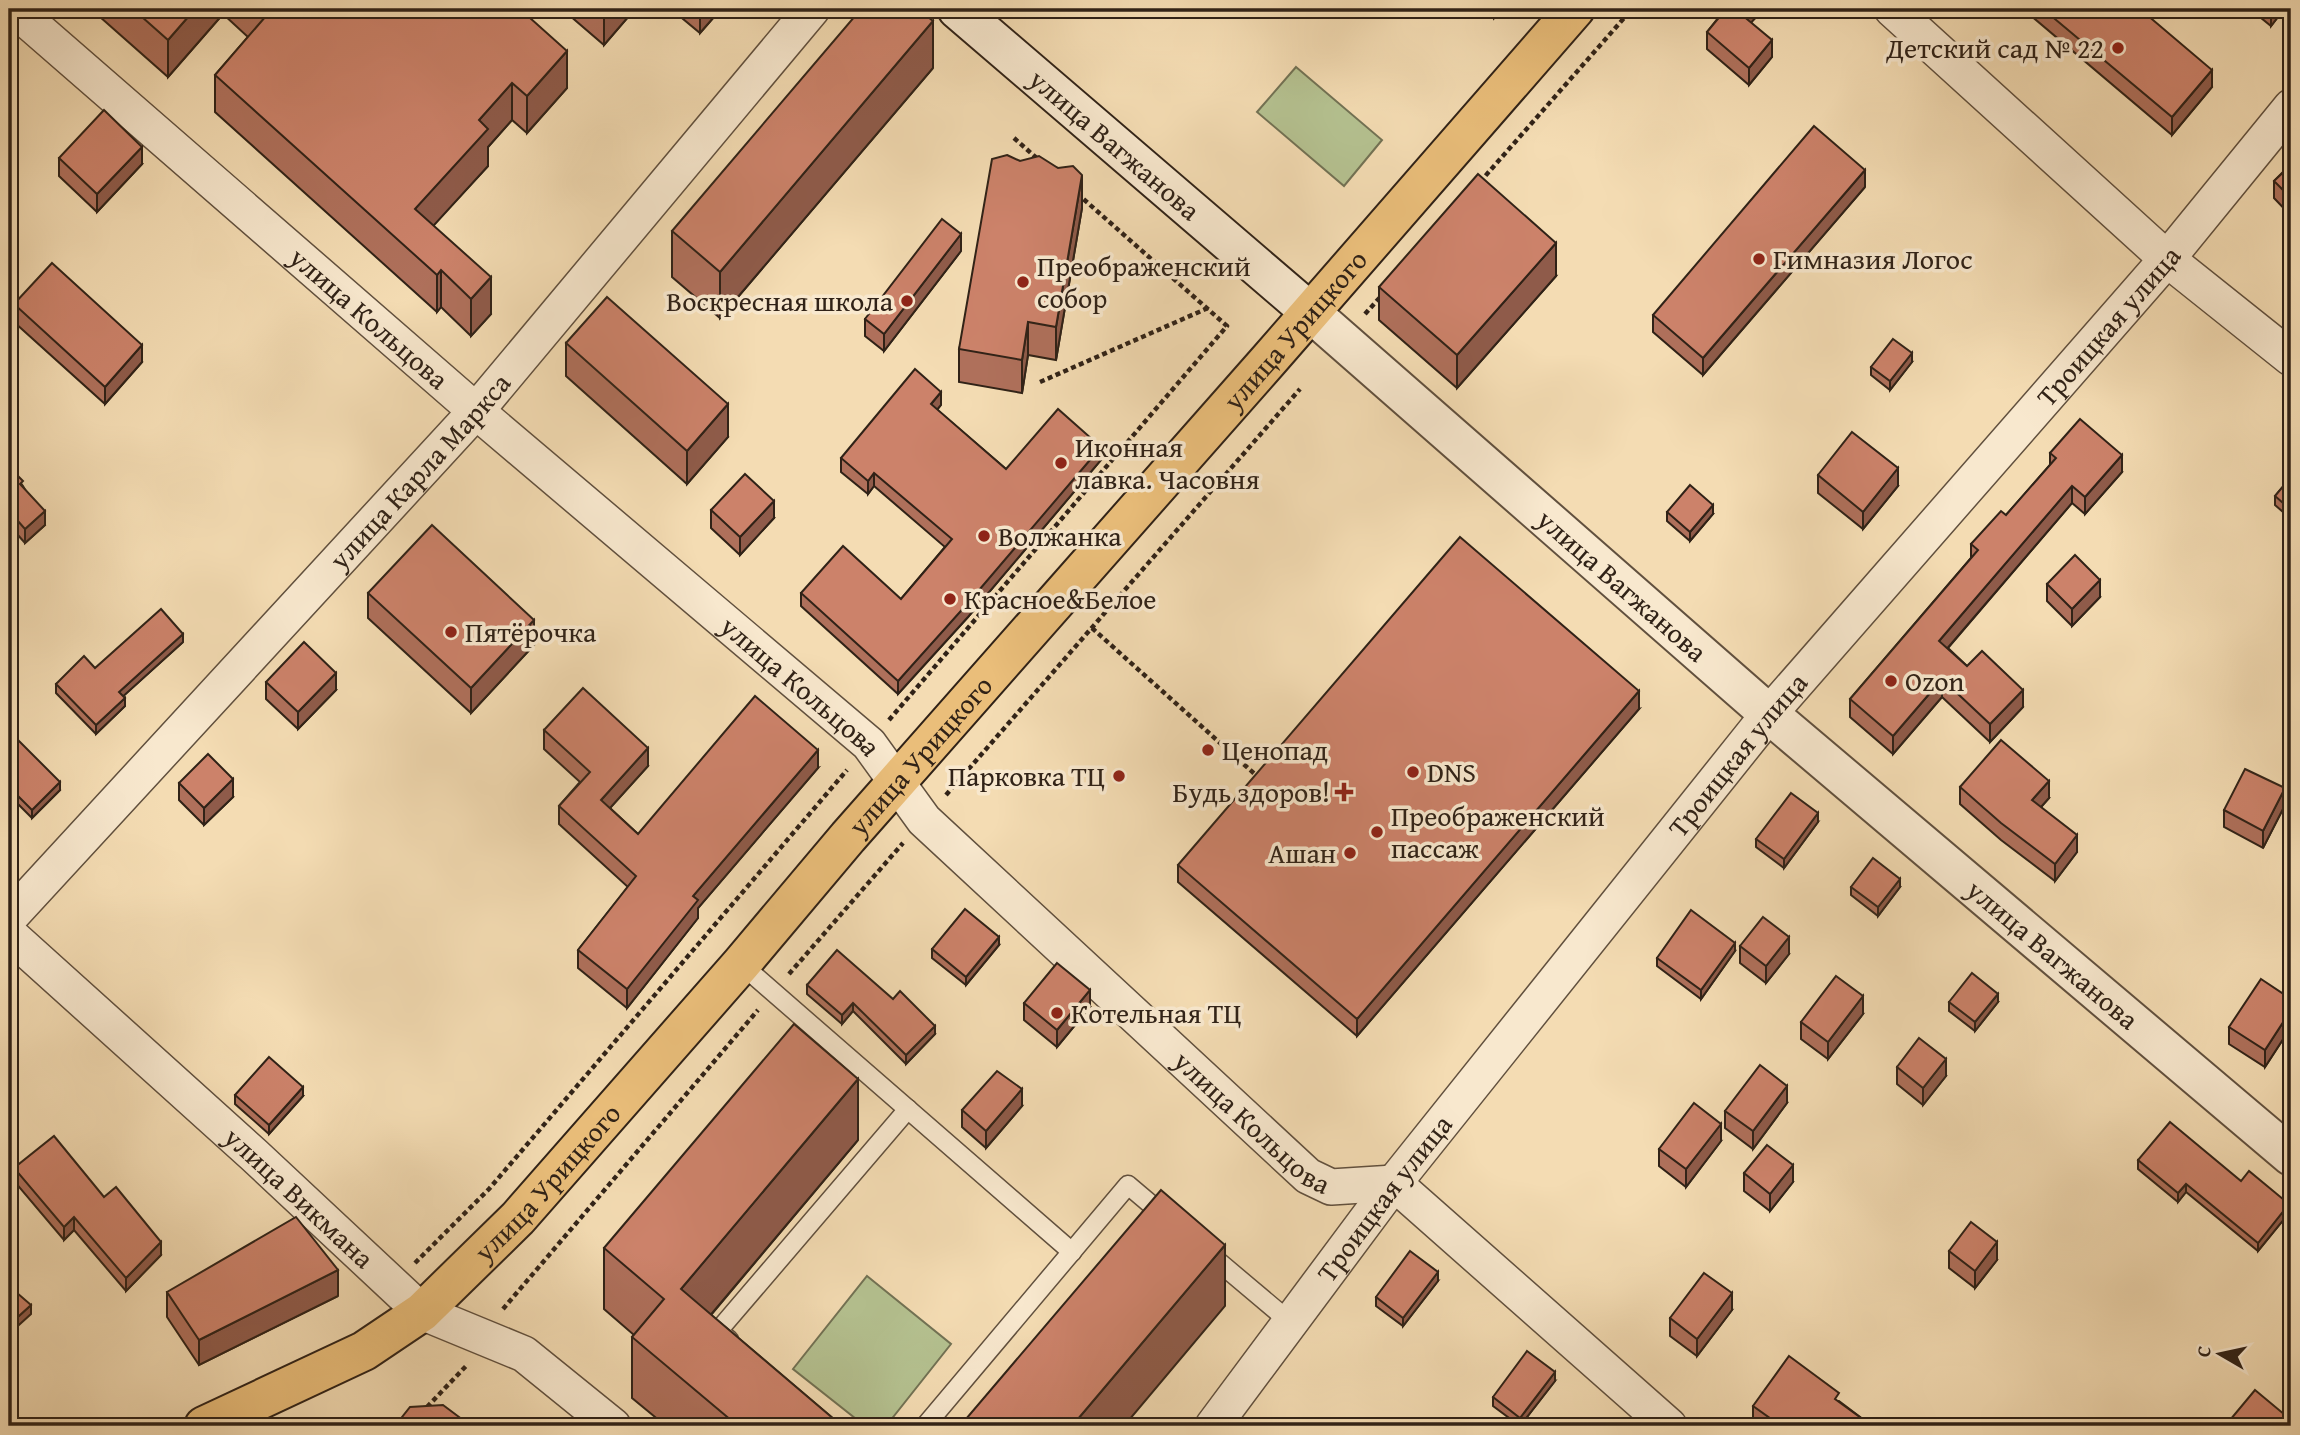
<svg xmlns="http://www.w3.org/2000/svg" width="2300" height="1435" viewBox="0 0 2300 1435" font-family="'Gentium Book Plus',serif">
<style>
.green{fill:#b5c291;stroke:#727254;stroke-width:2}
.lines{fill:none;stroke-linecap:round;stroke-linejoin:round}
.service-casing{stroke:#61503e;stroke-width:21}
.minor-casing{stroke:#61503e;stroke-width:38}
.tertiary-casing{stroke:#61503e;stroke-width:42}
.secondary-casing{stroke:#302217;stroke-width:42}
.primary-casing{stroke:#302217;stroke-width:42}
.path{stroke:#302217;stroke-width:4.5;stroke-dasharray:5 3.5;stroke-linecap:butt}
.service{stroke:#f8e8ce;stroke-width:18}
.minor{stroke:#f8e8ce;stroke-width:35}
.tertiary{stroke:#f8e8ce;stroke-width:38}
.secondary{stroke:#f8e8ce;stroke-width:38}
.primary{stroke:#eabe7a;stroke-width:38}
.wall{fill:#af705b;stroke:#302217;stroke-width:2}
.shaded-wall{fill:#8f5b4a;stroke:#302217;stroke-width:2}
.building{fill:#cc826a;stroke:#302217;stroke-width:2}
.poi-dot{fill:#8f2418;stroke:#f8e8ce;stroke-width:2.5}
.labels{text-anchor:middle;stroke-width:7;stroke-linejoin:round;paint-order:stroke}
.poi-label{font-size:28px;fill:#302217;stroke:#f8e8ce;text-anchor:start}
.street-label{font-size:28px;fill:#302217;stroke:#f8e8ce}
</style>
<rect width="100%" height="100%" fill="#f4dcb3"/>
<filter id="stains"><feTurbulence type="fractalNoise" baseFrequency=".00286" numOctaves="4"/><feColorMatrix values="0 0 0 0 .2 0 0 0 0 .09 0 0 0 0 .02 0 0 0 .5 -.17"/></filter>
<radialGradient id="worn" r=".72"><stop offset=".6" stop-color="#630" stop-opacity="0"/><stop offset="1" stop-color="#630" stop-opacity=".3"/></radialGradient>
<!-- green -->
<g class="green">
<path d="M1296,67L1382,140L1344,186L1257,112Z"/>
<path d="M867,1276L951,1344L886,1426H865L793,1369Z"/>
</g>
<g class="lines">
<defs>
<g id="service">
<path d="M741,964L1072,1252"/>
<path d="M1207,1252L1290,1322"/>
<path d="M729,1340L718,1331L908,1109"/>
<path d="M925,1426L1128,1185L1167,1218"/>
</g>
<g id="minor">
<path id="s1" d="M14,9L476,411L869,744L924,820L1308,1176L1331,1187L1394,1183L1669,1426"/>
<path d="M1892,9L2167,259L2291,358"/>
<path id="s2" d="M9,918L476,411L812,9"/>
<path id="s3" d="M9,934L254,1155L422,1312L524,1354L613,1426"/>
<path id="s4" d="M1213,1426L1394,1183L1769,714L2167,259L2291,107"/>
</g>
<g id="tertiary">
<path id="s5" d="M1310,312L1769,714L2291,1156"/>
</g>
<g id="secondary">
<path id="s6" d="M957,9L1310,312"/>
</g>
<g id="primary">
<path id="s7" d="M204,1426L364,1351L422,1312L518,1218L741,964L848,837L1268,361L1575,9"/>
</g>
</defs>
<!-- service casing -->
<use href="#service" class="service-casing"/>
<!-- minor casing -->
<use href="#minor" class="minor-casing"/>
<!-- tertiary casing -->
<use href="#tertiary" class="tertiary-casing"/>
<!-- secondary casing -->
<use href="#secondary" class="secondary-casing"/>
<!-- primary casing -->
<use href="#primary" class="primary-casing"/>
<!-- path -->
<g class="path">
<path d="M1014,138L1040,161"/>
<path d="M1480,182L1632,9"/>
<path d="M1365,314L1383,294"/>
<path d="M1040,382L1208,308"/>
<path d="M1092,628L1258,777"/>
<path d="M889,720L1227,326L1080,196"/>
<path d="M946,795L1300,389"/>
<path d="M789,974L903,843"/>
<path d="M415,1263L489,1189L847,770"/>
<path d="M503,1309L758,1010"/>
<path d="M427,1407L467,1365"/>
<path d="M359,1426L403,1422"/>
</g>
<!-- service -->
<use href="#service" class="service"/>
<!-- minor -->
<use href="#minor" class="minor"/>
<!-- tertiary -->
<use href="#tertiary" class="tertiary"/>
<!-- secondary -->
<use href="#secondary" class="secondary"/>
<!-- primary -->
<use href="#primary" class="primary"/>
</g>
<!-- wall -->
<g class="wall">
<path d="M91,9H520L567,88L527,133L512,120L488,147V166L433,225L491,314L471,336L441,307L437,312L215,112V75L248,37L223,14L168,77Z"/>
<path d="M562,9H635L604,45Z"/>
<path d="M671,9H721L700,33Z"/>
<path d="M1484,9H1502L1494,18Z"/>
<path d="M1708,9H1764L1751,22L1772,57L1749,85L1707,49V32L1718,18Z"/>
<path d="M2023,9H2140L2212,87L2172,135Z"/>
<path d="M2233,9H2249L2243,16Z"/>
<path d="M2250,9H2284L2271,26Z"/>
<path d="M933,68L720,318L672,277V231Z"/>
<path d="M59,158L142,164L97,212L59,176Z"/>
<path d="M1020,161L1058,168L1082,208L1056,360L1028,355L1022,393L959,382V349Z"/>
<path d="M2291,164V216L2274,198V181Z"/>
<path d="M1865,187L1703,375L1653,332V315Z"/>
<path d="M961,251L884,351L865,336V319Z"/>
<path d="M1556,276L1457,388L1379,320V287Z"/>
<path d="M14,304L142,362L105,404L14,322Z"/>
<path d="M566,343L728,437L687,484L566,376Z"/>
<path d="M1912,362L1890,390L1871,375V367Z"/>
<path d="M941,405L937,410L1006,469L1101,460L968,617L898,694L801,606V593L901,599L945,547L874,486L868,494L841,472V458Z"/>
<path d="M2050,453L2122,472L2085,514L2072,503L1948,648L1967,666L2023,707L1990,742L1942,697L1893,754L1850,717V699L1971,558V544L2006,515L2050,465Z"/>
<path d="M9,467L23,486L45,525L25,543L9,525Z"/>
<path d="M1818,475L1898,486L1863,529L1818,493Z"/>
<path d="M2291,477V519L2275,505V496Z"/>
<path d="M711,510L774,518L740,555L711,528Z"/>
<path d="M1667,512L1713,514L1690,541L1667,521Z"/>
<path d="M2047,584L2100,597L2072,626L2047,601Z"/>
<path d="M368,593L534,645L471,713L368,618Z"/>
<path d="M183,642L123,696L125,706L96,734L56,693V684L95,668Z"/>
<path d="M266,682L336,690L298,729L266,699Z"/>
<path d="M1639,709L1357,1036L1178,882V865Z"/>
<path d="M544,730L648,766L610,808L638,834L818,768L698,908V918L627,1008L578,968V950L628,887L559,824V806L580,782L544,749Z"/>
<path d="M9,747L60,790L32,818L9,795Z"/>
<path d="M179,783L233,797L204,825L179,800Z"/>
<path d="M1960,787L2049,798L2041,807L2077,852L2055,881L2001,840L1960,804Z"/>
<path d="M2285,805L2263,848L2224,827V810Z"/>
<path d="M1818,822L1784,868L1756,847V839Z"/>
<path d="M1851,887H1900L1878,916L1851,895Z"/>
<path d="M999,945L966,985L932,958V949Z"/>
<path d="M1740,946L1789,954L1766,983L1740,963Z"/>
<path d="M1735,951L1701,999L1657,966V958Z"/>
<path d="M807,985L935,1034L906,1064L853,1011L842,1024L807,994Z"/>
<path d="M2291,999V1027L2265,1067L2229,1044V1027Z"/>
<path d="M1949,1002H1998L1975,1031L1949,1011Z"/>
<path d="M1024,1003L1090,1007L1057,1047L1024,1020Z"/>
<path d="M1863,1014L1828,1059L1801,1039V1022Z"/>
<path d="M1897,1067L1946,1076L1923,1105L1897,1084Z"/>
<path d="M235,1095L303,1096L269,1134L235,1104Z"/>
<path d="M1787,1103L1753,1149L1725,1128V1111Z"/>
<path d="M1022,1106L986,1148L962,1127V1110Z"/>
<path d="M858,1140L711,1315L842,1426H666L632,1398V1337L634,1335L604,1309V1248Z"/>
<path d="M1721,1141L1686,1187L1659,1166V1149Z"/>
<path d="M2138,1160L2241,1181L2289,1213L2258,1251L2186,1192L2178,1202L2138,1169Z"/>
<path d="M14,1168L161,1255L126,1291L74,1230L64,1240L14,1181Z"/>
<path d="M1744,1173L1793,1182L1770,1211L1744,1191Z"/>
<path d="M1949,1251L1997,1260L1975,1288L1949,1268Z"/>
<path d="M1438,1281L1403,1326L1376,1306V1297Z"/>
<path d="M167,1292L338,1296L199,1365L167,1317Z"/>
<path d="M1732,1310L1697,1356L1670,1336V1318Z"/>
<path d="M1555,1381L1520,1426L1493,1406V1397Z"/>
<path d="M1839,1401L1872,1426H1760L1753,1421V1406Z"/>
</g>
<!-- shaded-wall -->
<g class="shaded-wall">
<path d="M195,9H223V14L168,77V40Z"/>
<path d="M604,9H635L604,45Z"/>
<path d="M700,9H721L700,33Z"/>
<path d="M1494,9H1502L1494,18Z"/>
<path d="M1748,9H1764L1742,32V15Z"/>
<path d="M2243,9H2249L2243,16Z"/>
<path d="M2273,9H2284L2271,26V12Z"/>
<path d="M933,21V68L720,318V272Z"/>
<path d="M1772,40V57L1749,85V68Z"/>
<path d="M567,51V88L527,133V96Z"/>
<path d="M2212,70V87L2172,135V117Z"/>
<path d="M512,83V120L488,147V166L415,246V209L479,120Z"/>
<path d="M142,147V164L97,212V194Z"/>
<path d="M1865,170V187L1703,375V358Z"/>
<path d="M1082,175V208L1056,360V327Z"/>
<path d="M961,234V251L884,351V334Z"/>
<path d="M1556,243V276L1457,388V355Z"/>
<path d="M441,270V307L437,312V275Z"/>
<path d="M491,277V314L471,336V299Z"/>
<path d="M1028,322V355L1022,393V360Z"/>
<path d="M142,345V362L105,404V387Z"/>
<path d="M1912,353V362L1890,390V381Z"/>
<path d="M941,392V405L931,417V404Z"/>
<path d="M728,404V437L687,484V451Z"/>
<path d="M1101,447V460L968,617L898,694V681Z"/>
<path d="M2122,455V472L2085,514V497Z"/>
<path d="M1898,468V486L1863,529V512Z"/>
<path d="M874,473V486L868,494V481Z"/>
<path d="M2072,486V503L1939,658V641Z"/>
<path d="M774,501V518L740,555V537Z"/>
<path d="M1713,505V514L1690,541V532Z"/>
<path d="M45,511V525L25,543V529Z"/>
<path d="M2100,580V597L2072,626V609Z"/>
<path d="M534,620V645L471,713V688Z"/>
<path d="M183,634V642L119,700V692Z"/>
<path d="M336,673V690L298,729V712Z"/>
<path d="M1942,679V697L1893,754V736Z"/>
<path d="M2023,690V707L1990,742V724Z"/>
<path d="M1639,691V709L1357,1036V1019Z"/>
<path d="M125,698V706L96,734V725Z"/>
<path d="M648,748V766L601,818V800Z"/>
<path d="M818,750V768L698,908V918L627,1008V989L693,896Z"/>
<path d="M233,779V797L204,825V808Z"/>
<path d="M2049,781V798L2032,817V800Z"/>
<path d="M60,782V790L32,818V810Z"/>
<path d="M2285,788V805L2263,848V831Z"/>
<path d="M1818,813V822L1784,868V859Z"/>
<path d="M2077,835V852L2055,881V864Z"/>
<path d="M1900,879V887L1878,916V907Z"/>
<path d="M999,937V945L966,985V977Z"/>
<path d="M1789,937V954L1766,983V966Z"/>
<path d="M1735,943V951L1701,999V990Z"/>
<path d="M1090,990V1007L1057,1047V1030Z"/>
<path d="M1998,994V1002L1975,1031V1022Z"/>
<path d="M1863,996V1014L1828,1059V1042Z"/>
<path d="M853,1003V1011L842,1024V1015Z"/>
<path d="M2291,1010V1027L2265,1067V1050Z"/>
<path d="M935,1026V1034L906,1064V1055Z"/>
<path d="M1946,1059V1076L1923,1105V1088Z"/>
<path d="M858,1079V1140L681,1350V1289Z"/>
<path d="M1787,1086V1103L1753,1149V1131Z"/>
<path d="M303,1087V1096L269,1134V1125Z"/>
<path d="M1022,1089V1106L986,1148V1131Z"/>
<path d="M1721,1124V1141L1686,1187V1169Z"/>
<path d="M1793,1165V1182L1770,1211V1194Z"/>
<path d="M2186,1184V1192L2178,1202V1193Z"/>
<path d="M2289,1204V1213L2258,1251V1243Z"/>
<path d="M74,1217V1230L64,1240V1227Z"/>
<path d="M161,1242V1255L126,1291V1278Z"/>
<path d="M1997,1242V1260L1975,1288V1271Z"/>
<path d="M1225,1245V1306L1124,1426H1072Z"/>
<path d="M338,1270V1296L199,1365V1340Z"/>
<path d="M1438,1272V1281L1403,1326V1318Z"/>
<path d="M1732,1293V1310L1697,1356V1339Z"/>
<path d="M31,1305V1314L9,1334V1325Z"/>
<path d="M1555,1372V1381L1520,1426V1418Z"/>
</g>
<!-- building -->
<g class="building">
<path d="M133,9H195L168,40Z"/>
<path d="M258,9H520L567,51L527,96L512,83L479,120L488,129L415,209L491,277L471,299L441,270L437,275L215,75L266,16Z"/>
<path d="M861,9H918L933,21L720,272L672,231Z"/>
<path d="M1726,9H1748L1742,15L1772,40L1749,68L1707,32Z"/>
<path d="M2043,9H2140L2212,70L2172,117Z"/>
<path d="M104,110L142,147L97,194L59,158Z"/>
<path d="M1814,126L1865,170L1703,358L1653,315Z"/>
<path d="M1007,155L1020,161L1039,156L1058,168L1073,166L1082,175L1056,327L1028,322L1022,360L959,349L992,159Z"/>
<path d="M2291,165V198L2274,181Z"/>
<path d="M1478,174L1556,243L1457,355L1379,287Z"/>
<path d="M942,219L961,234L884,334L865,319Z"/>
<path d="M52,263L142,345L105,387L14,304Z"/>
<path d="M607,297L728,404L687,451L566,343Z"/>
<path d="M1893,339L1912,353L1890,381L1871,367Z"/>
<path d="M915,369L941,392L931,404L1006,469L1058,409L1101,447L968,603L898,681L801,593L843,546L901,599L952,539L874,473L868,481L841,458Z"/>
<path d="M2080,419L2122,455L2085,497L2072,486L1939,641L1967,666L1982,651L2023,690L1990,724L1942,679L1893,736L1850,699L1978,550L1971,544L2001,511L2006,515L2056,458L2050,453Z"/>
<path d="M1852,432L1898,468L1863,512L1818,475Z"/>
<path d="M9,467L23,481L20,484L45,511L25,529L9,511Z"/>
<path d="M745,474L774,501L740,537L711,510Z"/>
<path d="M2291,477V510L2275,496Z"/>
<path d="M1690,485L1713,505L1690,532L1667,512Z"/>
<path d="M432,525L534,620L471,688L368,593Z"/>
<path d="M1460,537L1639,691L1357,1019L1178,865Z"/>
<path d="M2075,555L2100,580L2072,609L2047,584Z"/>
<path d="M161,609L183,634L119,692L125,698L96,725L56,684L84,656L95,668Z"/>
<path d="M304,642L336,673L298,712L266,682Z"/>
<path d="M583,688L648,748L601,800L638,834L755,696L818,750L693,896L698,900L627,989L578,950L636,876L559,806L590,772L544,730Z"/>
<path d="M17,739L60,782L32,810L9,787V747Z"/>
<path d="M2001,740L2049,781L2032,800L2077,835L2055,864L2001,823L1960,787Z"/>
<path d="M208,754L233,779L204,808L179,783Z"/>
<path d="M2245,769L2285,788L2263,831L2224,810Z"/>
<path d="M1791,793L1818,813L1784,859L1756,839Z"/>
<path d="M1873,858L1900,879L1878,907L1851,887Z"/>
<path d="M965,909L999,937L966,977L932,949Z"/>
<path d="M1691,910L1735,943L1701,990L1657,958Z"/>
<path d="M1763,917L1789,937L1766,966L1740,946Z"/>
<path d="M837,950L893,999L900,991L935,1026L906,1055L853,1003L842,1015L807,985Z"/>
<path d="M1057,963L1090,990L1057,1030L1024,1003Z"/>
<path d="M1972,973L1998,994L1975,1022L1949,1002Z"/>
<path d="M1836,976L1863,996L1828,1042L1801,1022Z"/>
<path d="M2261,979L2291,999V1010L2265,1050L2229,1027Z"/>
<path d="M794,1024L858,1079L681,1289L842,1426H738L632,1337L664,1299L604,1248Z"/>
<path d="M1919,1038L1946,1059L1923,1088L1897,1067Z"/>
<path d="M269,1057L303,1087L269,1125L235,1095Z"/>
<path d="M1760,1065L1787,1086L1753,1131L1725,1111Z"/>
<path d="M997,1071L1022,1089L986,1131L962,1110Z"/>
<path d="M1694,1103L1721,1124L1686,1169L1659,1149Z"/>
<path d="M2170,1122L2241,1181L2249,1171L2289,1204L2258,1243L2186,1184L2178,1193L2138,1160Z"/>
<path d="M54,1136L104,1197L116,1187L161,1242L126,1278L74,1217L64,1227L14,1168Z"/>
<path d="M1767,1145L1793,1165L1770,1194L1744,1173Z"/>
<path d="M1161,1190L1225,1245L1072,1426H960Z"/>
<path d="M296,1217L338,1270L199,1340L167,1292Z"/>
<path d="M1971,1222L1997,1242L1975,1271L1949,1251Z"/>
<path d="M1410,1251L1438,1272L1403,1318L1376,1297Z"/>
<path d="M1704,1273L1732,1293L1697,1339L1670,1318Z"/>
<path d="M9,1286L31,1305L9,1325Z"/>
<path d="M1527,1351L1555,1372L1520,1418L1493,1397Z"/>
<path d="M1789,1356L1839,1393L1835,1399L1872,1426H1781L1753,1406Z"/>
<path d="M2255,1390L2291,1420V1426H2225Z"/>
<path d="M443,1405L471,1426H395L410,1407Z"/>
</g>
<!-- markers -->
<g class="poi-dot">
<circle cx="2118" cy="48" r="7"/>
<circle cx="1759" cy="259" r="7"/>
<circle cx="1023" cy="282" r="7"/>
<circle cx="907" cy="301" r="7"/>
<circle cx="1061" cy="463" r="7"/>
<circle cx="984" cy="536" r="7"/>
<circle cx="950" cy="599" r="7"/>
<circle cx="451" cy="632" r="7"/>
<circle cx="1891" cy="681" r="7"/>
<circle cx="1208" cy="750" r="7"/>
<circle cx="1413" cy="772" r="7"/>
<circle cx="1119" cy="776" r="7"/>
<path d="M1340.5 781.5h7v7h7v7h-7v7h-7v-7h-7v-7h7z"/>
<circle cx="1377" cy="832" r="7"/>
<circle cx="1350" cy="853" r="7"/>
<circle cx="1057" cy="1013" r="7"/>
</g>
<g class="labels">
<!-- poi labels -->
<g class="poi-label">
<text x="2104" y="58" text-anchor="end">Детский сад № 22</text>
<text x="1773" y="269">Гимназия Логос</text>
<text x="1037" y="276">Преображенский<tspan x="1037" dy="32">собор</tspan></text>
<text x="893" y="311" text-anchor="end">Воскресная школа</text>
<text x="1075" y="457">Иконная<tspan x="1075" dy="32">лавка. Часовня</tspan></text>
<text x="998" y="546">Волжанка</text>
<text x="964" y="609">Красное&amp;Белое</text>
<text x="465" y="642">Пятёрочка</text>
<text x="1905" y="691">Ozon</text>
<text x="1222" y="760">Ценопад</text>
<text x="1427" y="782">DNS</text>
<text x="1105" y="786" text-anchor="end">Парковка ТЦ</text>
<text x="1330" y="802" text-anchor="end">Будь здоров!</text>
<text x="1391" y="826">Преображенский<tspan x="1391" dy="32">пассаж</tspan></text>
<text x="1336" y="863" text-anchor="end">Ашан</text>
<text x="1071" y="1023">Котельная ТЦ</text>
</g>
<!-- street labels -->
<g class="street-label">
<text dy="10" stroke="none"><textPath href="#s6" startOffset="208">улица Вагжанова</textPath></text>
<text dy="10" stroke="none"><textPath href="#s1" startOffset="471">улица Кольцова</textPath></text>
<text dy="10" stroke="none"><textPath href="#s4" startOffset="1419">Троицкая улица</textPath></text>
<text dy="10" stroke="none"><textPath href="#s7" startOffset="1561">улица Урицкого</textPath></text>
<text dy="10" stroke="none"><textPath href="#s2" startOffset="607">улица Карла Маркса</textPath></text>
<text dy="10" stroke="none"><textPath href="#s5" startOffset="415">улица Вагжанова</textPath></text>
<text dy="10" stroke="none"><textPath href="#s1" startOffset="1038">улица Кольцова</textPath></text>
<text dy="10" stroke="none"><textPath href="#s4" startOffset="852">Троицкая улица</textPath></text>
<text dy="10" stroke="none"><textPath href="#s7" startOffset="994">улица Урицкого</textPath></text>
<text dy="10" stroke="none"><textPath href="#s5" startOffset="982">улица Вагжанова</textPath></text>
<text dy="10" stroke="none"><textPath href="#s1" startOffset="1668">улица Кольцова</textPath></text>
<text dy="10" stroke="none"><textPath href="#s7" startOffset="427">улица Урицкого</textPath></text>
<text dy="10" stroke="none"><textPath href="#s3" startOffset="392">улица Викмана</textPath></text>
<text dy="10" stroke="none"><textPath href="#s4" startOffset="285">Троицкая улица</textPath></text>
</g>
</g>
<!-- margin -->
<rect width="2300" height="1435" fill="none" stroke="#f4dcb3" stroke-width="35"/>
<rect x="10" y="10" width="2279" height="1414" fill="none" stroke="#302217" stroke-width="3.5"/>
<rect x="18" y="18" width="2265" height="1400" fill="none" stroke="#302217" stroke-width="2"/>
<!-- north arrow -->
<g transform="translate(2220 1354) rotate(279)" stroke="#f8e8ce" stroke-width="5" paint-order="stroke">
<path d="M0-5L12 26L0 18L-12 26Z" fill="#302217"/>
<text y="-10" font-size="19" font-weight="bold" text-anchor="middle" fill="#302217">С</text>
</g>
<rect width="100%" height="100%" filter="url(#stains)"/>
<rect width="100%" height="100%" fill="url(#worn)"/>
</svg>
